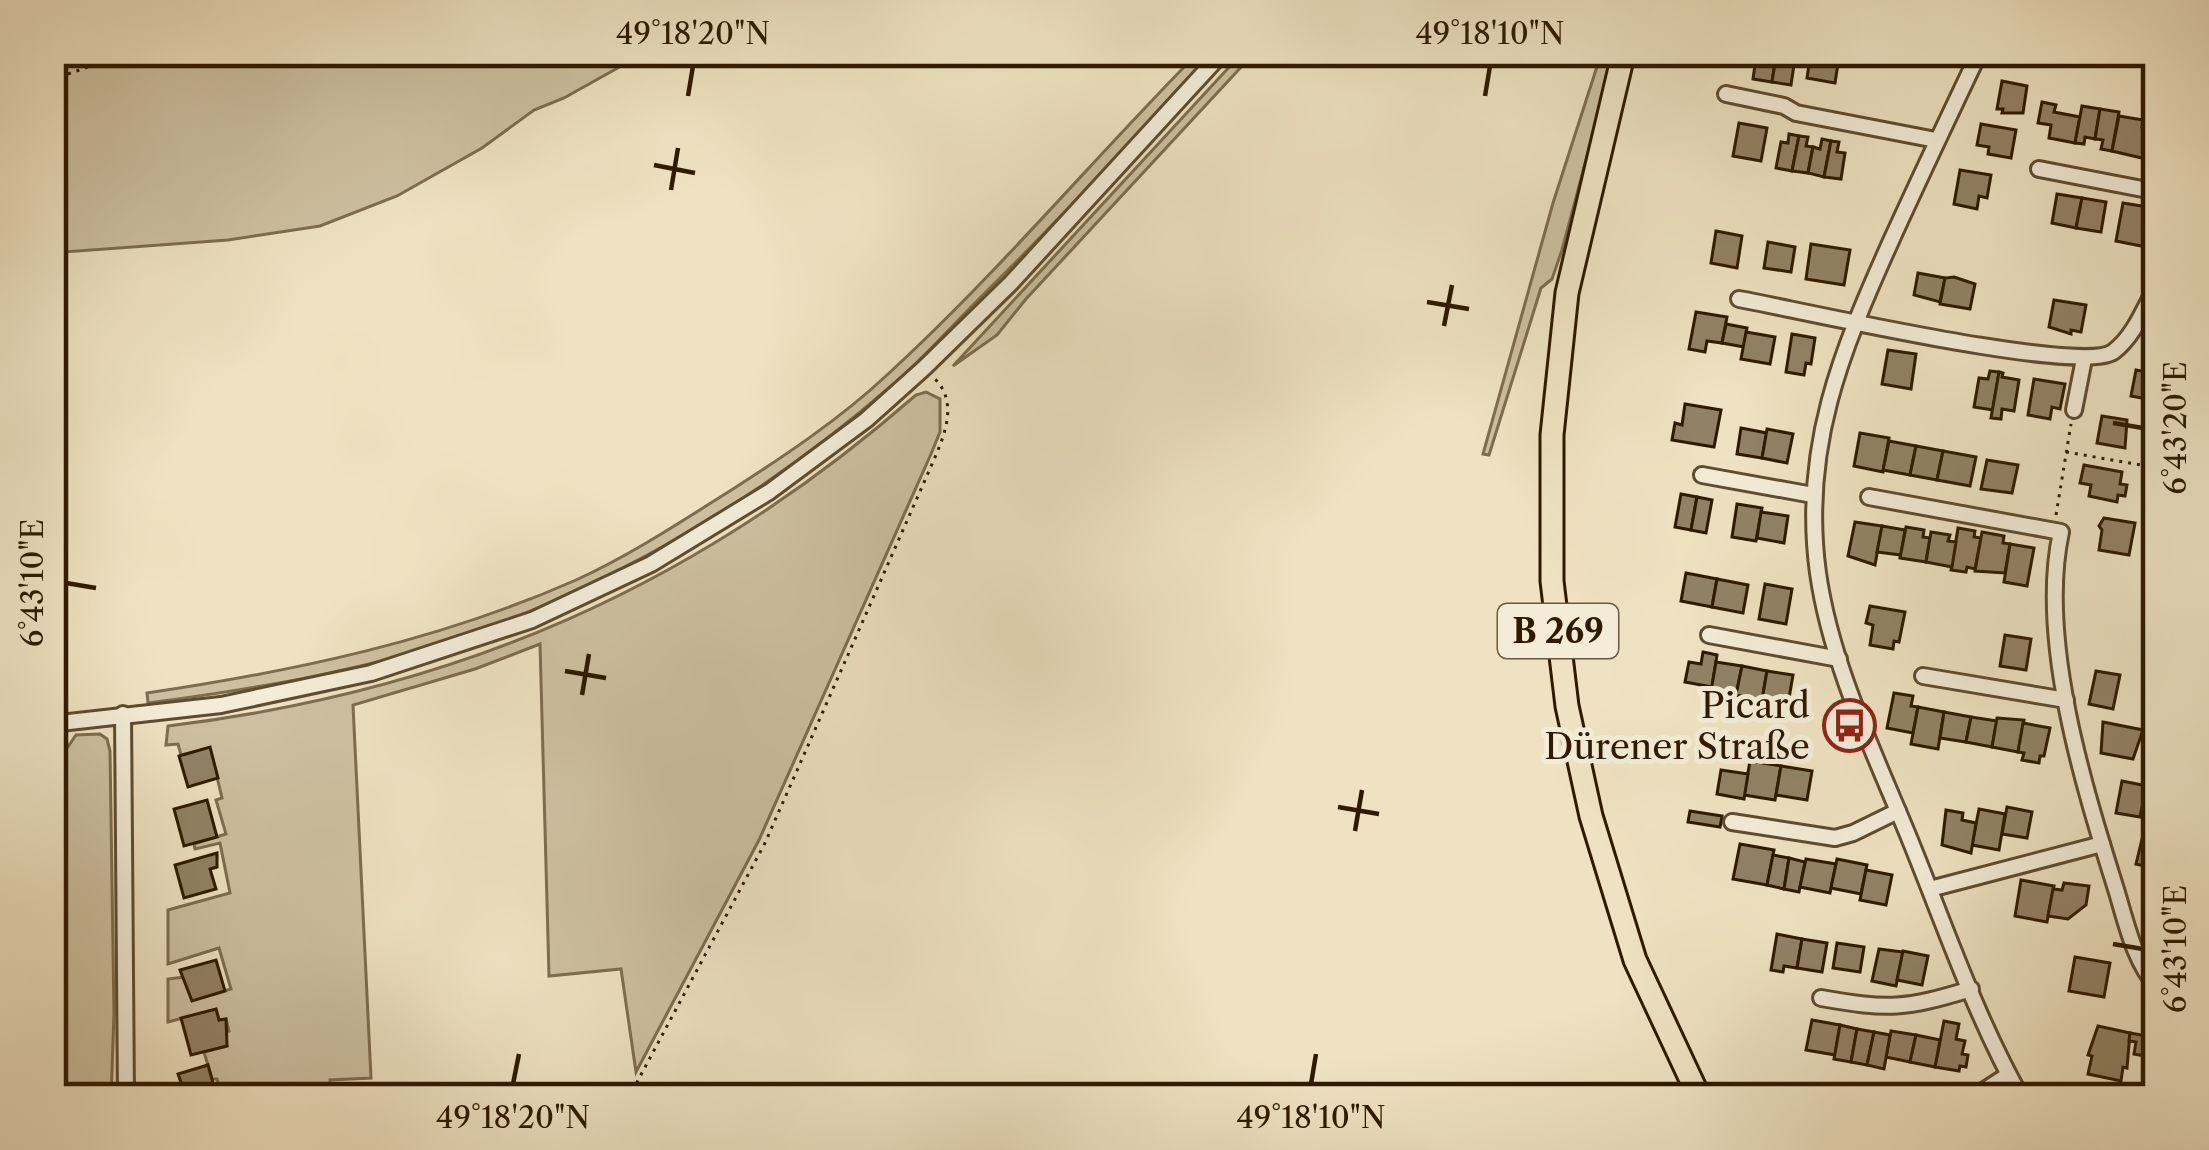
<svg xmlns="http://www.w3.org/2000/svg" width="2209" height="1150" viewBox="0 0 2209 1150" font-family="'Libre Caslon Text',serif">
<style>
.green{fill:#cdc0a1;stroke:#7d6d50;stroke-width:3}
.building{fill:#918265;stroke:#2d1a00;stroke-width:3}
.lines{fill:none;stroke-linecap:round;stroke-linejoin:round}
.minor-casing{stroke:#5d4c30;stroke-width:20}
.primary-casing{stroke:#2d1a00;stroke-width:27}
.path{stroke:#2d1a00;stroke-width:3;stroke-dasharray:3 6;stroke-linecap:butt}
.minor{stroke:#f4ecd7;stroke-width:14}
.primary{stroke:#eee2c2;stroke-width:21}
.ticks{fill:none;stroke:#2d1a00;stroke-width:4.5}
.labels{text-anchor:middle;stroke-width:10;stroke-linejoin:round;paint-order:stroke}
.shield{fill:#f4ecd7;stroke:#695940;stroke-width:3}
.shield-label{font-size:33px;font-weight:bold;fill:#2d1a00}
.poi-label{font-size:36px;fill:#2d1a00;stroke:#f4ecd7;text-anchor:end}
.neatline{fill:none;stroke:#2d1a00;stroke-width:4.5}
.ticks-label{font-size:30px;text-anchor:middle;fill:#2d1a00}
</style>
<rect width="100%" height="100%" fill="#eee2c2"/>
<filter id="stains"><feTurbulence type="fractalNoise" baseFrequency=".00167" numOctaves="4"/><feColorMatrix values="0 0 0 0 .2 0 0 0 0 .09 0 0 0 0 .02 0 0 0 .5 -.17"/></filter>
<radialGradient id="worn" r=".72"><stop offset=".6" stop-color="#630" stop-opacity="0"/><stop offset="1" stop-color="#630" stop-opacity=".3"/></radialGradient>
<!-- green -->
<g class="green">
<path d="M51,51H648L564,98L534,110L482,148L397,196L320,226L228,240L51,253Z"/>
<path d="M1172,51H1213C1137,137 1057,222 975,303C947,331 921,361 891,386C771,491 627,577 477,632C371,670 260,688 148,703L147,693C295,671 438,641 576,580C631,555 682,521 733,489C786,455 841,418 887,375C994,277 1088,165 1190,61Z"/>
<path d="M1244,51H1256L1026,299L997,335L953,366Z"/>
<path d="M1602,51H1615L1562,250L1552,279L1541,288L1489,455L1483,454L1553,203Z"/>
<path d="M926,392L940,399V432L931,454L759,840L636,1072L621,969L549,976L540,644L475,669L353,705L371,1078L330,1080L331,1099H199L220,1090L217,1079H212L204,1052L227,1046L224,1033L229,1031L226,1019L219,1020L216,1009L168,1022V979L185,977L192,1000L231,989L219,948L168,964V910L230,893L220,843L195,849L194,844L226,834L216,800L222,798L210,748L181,755L178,744L166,745L168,726C457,691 696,587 916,395Z"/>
<path d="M100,734L107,739L110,751L114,1014L111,1099H51V755L63,754L76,735Z"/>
</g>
<!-- building -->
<g class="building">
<path d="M1757,51H1777L1772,82L1753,79Z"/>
<path d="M1777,51H1796L1791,85L1772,82Z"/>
<path d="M1811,51H1840L1835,83L1807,78Z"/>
<path d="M2002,81L2027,86L2023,113H2002L2003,109H1997Z"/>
<path d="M2042,102L2056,105L2054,112L2080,117L2075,143L2049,138L2051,125L2038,123Z"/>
<path d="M2082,106L2100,109L2095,139L2085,137L2084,144L2075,143Z"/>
<path d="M2100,109L2119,112L2112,151L2101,149L2103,140L2095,139Z"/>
<path d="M2119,116L2143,120L2142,127L2155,129L2150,160L2112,151Z"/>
<path d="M1739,123L1767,128L1761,161L1733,156Z"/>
<path d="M1981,124L2016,130L2011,158L1988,154L1989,147L1977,145Z"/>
<path d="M1789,134L1799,136L1792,171L1776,168L1781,142L1788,143Z"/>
<path d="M1799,136L1808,137L1806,146L1813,147L1808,173L1792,171Z"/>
<path d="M1822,139L1831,141L1824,177L1808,173L1813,147L1820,149Z"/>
<path d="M1831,141L1839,142L1837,152L1845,153L1841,179L1824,177Z"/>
<path d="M1960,170L1991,175L1987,198L1979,196L1977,209L1954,204Z"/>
<path d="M2057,194L2082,198L2076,228L2052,223Z"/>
<path d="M2082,198L2106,202L2101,232L2076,228Z"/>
<path d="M2123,203L2148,207L2147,213L2158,215L2156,249L2116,241Z"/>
<path d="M1716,231L1742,236L1737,268L1711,263Z"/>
<path d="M1768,242L1795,247L1791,272L1764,268Z"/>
<path d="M1811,244L1850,250L1844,285L1806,279Z"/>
<path d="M1918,273L1945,278L1940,302L1914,295Z"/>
<path d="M1954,277L1975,284L1970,309L1940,304L1945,278Z"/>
<path d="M2054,300L2086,305L2081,332L2071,330V334L2049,327Z"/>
<path d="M1696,312L1727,317L1722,343L1707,341L1705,352L1689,349Z"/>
<path d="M1726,324L1747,328L1744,347L1722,343Z"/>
<path d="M1746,332L1775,337L1770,364L1741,359Z"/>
<path d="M1792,334L1815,338L1811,364L1806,363L1804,375L1786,372Z"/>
<path d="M1888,350L1916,354L1911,389L1882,384Z"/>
<path d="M2136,370L2158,374V401L2131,396Z"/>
<path d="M1990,371L1999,372L1993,410L1974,407L1979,378L1988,379Z"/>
<path d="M1999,372L2003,373L2002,377L2019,380L2014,411L2002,409L2001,419L1991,418Z"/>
<path d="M2034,379L2065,384L2060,409L2052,407L2050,419L2028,415Z"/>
<path d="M1685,404L1721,410L1714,447L1672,440L1675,423L1682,425Z"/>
<path d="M2102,416L2127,420L2125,448L2097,443Z"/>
<path d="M1741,428L1767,433L1762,458L1737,454Z"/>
<path d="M1767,429L1793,434L1787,463L1762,458Z"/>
<path d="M1860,433L1889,438L1883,472L1854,466Z"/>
<path d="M1889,441L1916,446L1910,475L1883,470Z"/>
<path d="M1916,446L1943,451L1937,480L1910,475Z"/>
<path d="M1943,451L1976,457L1970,486L1937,480Z"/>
<path d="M1987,460L2018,465L2012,493L1981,489Z"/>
<path d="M2084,465L2122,472L2120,484L2127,485L2125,496L2118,495L2117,502L2089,496L2091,485L2080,483Z"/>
<path d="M1681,494L1697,497L1691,530L1675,527Z"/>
<path d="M1697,497L1712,500L1706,533L1691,530Z"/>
<path d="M1737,504L1762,508L1756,541L1732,537Z"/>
<path d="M1761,512L1788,516L1784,543L1757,538Z"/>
<path d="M2104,518L2135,523L2129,555L2099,550L2102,530L2099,526Z"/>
<path d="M1855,522L1882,526L1875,565L1848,556Z"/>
<path d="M1882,526L1905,530L1901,555L1877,552Z"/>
<path d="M1906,527L1924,530L1923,537L1930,538L1926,562L1900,558Z"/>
<path d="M1958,528L1975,531L1974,537L1981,538L1975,569L1967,567L1966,572L1951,570Z"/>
<path d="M1931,532L1950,535L1948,541L1956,542L1952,567L1926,562Z"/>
<path d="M1982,532L2004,536L2003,543L2010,544L2005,573L1975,571Z"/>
<path d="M2010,544L2034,548L2027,586L2004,582Z"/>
<path d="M1686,573L1717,579L1712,607L1681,601Z"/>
<path d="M1717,579L1748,585L1743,613L1712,607Z"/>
<path d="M1765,584L1792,589L1786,624L1759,619Z"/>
<path d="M1870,606L1905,612L1899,642L1894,641L1893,649L1870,645L1873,625L1866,623Z"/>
<path d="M2005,635L2031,639L2026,670L2000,666Z"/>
<path d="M1703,652L1717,655L1712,687L1685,682L1689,662L1701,664Z"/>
<path d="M1716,662L1742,666L1736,695L1711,691Z"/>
<path d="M1742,666L1767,671L1762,700L1736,695Z"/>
<path d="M1767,671L1793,675L1788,704L1762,700Z"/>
<path d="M2096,671L2120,675L2113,709L2089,704Z"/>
<path d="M1894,693L1913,696L1911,706L1918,707L1913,733L1887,728Z"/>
<path d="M1918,707L1944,712L1938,749L1911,744Z"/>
<path d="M1944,712L1971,717L1966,742L1940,738Z"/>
<path d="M1971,717L1997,721L1992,747L1966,742Z"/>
<path d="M1997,718L2024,720L2018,752L1992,747Z"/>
<path d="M2103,722L2143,730L2133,759L2101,753Z"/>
<path d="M2023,723L2050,728L2044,756H2040L2039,763L2022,760L2024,753L2018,752Z"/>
<path d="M210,747L218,778L188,787L179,756Z"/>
<path d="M1750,761L1781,766L1775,800L1744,795Z"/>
<path d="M1781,766L1812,771L1807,800L1776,795Z"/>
<path d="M1721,770L1748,774L1744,799L1717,794Z"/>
<path d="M2122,781L2157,788L2153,809L2142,807L2140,817L2116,813Z"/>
<path d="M207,800L217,837L184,846L174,809Z"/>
<path d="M2007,807L2032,812L2027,838L2002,834Z"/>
<path d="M1979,809L2005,814L1999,850L1972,845Z"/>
<path d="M1946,810L1963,813L1962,820L1976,823L1971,853L1942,845Z"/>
<path d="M1690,811L1722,816L1720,827L1688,822Z"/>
<path d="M2143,835L2158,836V869L2136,864Z"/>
<path d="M1740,844L1774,850L1767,885L1733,879Z"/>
<path d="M217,853V867L210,869L216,889L184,898L175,865Z"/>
<path d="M1773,855L1789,858L1784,889L1767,885Z"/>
<path d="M1789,858L1805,862L1799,892L1784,889Z"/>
<path d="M1806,859L1836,864L1830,893L1800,887Z"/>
<path d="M1837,859L1867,865L1861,894L1831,888Z"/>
<path d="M1866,870L1892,875L1886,905L1860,900Z"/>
<path d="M2021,880L2054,886L2047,922L2015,916Z"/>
<path d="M2064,883L2089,886L2086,905L2068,919L2048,916L2053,889L2062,890Z"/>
<path d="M1777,934L1802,939L1797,968L1784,966L1783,972L1771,970Z"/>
<path d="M1802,939L1827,943L1822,972L1797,968Z"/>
<path d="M1837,943L1864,947L1860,972L1833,968Z"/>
<path d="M1879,949L1903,952L1896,986L1872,981Z"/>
<path d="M1903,951L1928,956L1922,985L1897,980Z"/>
<path d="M2075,957L2110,963L2104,997L2069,991Z"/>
<path d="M216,960L225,991L192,1001L180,970Z"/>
<path d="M216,1009L219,1020L226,1019L227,1046L191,1055L181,1018Z"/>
<path d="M1812,1020L1840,1025L1835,1055L1806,1050Z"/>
<path d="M1944,1021L1959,1024L1956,1039L1965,1041L1962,1054L1968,1055L1966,1067L1960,1066L1959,1071L1935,1067Z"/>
<path d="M1840,1025L1857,1029L1851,1062L1834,1059Z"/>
<path d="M2098,1026L2130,1033L2127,1068L2123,1067L2121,1081L2088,1074L2092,1056L2088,1055Z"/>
<path d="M1857,1029L1874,1032L1867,1065L1851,1062Z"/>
<path d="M1891,1031L1916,1035L1910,1062L1886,1057Z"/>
<path d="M1874,1032L1890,1035L1884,1069L1867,1065Z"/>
<path d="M2130,1033L2153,1037L2150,1057L2134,1054L2136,1042L2129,1041Z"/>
<path d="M1916,1035L1940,1040L1935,1067L1910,1062Z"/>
<path d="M208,1065L216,1094L187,1099L178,1074Z"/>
</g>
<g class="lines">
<defs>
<g id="minor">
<path d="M1980,51C1950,114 1920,177 1891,241C1841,352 1801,448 1818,573C1831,665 1875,754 1910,840C1945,926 1976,1018 2022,1099"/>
<path d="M1726,94L1784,106L1796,113L1936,140"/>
<path d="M2039,169L2158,192"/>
<path d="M1739,299C1795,309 2079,375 2113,352C2134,337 2146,305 2158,283"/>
<path d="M2074,410L2084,359"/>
<path d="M1702,475L1813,495"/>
<path d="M1869,497L2061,532C2038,638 2083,784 2115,886C2126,921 2133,960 2158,988"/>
<path d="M1709,635L1839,659"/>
<path d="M1923,676L2066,700"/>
<path d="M123,714L126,1099"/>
<path d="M51,724L221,705L371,673L532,620L651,564L769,492L866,420L924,368L1011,283L1224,51"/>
<path d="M1732,822L1835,838L1853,833L1898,811"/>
<path d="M1930,889L2102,844"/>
<path d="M1821,998C1889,1010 1905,1009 1971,989"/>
<path d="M1971,1099L2008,1075"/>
</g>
<path id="primary" d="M1624,51L1567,293L1552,435V581L1567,706L1591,816L1635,960L1700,1099"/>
</defs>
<!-- minor casing -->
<use href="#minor" class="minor-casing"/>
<!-- primary casing -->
<use href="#primary" class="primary-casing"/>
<!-- path -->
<g class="path">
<path d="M51,80L133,51"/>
<path d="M2066,452L2158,468"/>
<path d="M2056,515L2071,424"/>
<path d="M628,1099L765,843L929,471C941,443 961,405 935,379"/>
</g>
<!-- minor -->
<use href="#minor" class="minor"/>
<!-- primary -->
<use href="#primary" class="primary"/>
</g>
<!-- ticks -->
<path class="ticks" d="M688,96L693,66M1485,96L1490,66M654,165L695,173M671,190L678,148M1427,302L1469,309M1444,326L1452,285M2113,423L2143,428M66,583L96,588M565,671L606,678M582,695L589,654M1338,807L1379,814M1355,831L1362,790M2113,944L2143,949M513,1084L519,1054M1311,1084L1316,1054"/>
<!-- icons -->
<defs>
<symbol id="bus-ring" viewBox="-11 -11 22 22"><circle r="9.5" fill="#f4ecd7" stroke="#8f2418" stroke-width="1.5"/><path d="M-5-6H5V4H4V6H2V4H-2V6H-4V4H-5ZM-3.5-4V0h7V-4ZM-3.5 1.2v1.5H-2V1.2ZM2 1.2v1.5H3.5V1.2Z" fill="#8f2418"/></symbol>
</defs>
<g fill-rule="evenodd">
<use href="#bus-ring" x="1820" y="696" width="59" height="59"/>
</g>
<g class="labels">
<!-- shield labels -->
<rect class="shield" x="1498" y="604" width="120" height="54" rx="9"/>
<g class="shield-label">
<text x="1558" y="643">B 269</text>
</g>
<!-- poi labels -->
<g class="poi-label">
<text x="1810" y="718">Picard<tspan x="1810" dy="41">Dürener Straße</tspan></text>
</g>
</g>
<!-- margin -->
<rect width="2209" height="1150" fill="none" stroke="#eee2c2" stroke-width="132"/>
<rect x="66" y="66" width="2077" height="1018" class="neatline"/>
<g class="ticks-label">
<text x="693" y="44">49°18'20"N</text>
<text x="1490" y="44">49°18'10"N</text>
<text transform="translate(2176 428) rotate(-90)" y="10">6°43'20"E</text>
<text transform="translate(33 583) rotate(-90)" y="10">6°43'10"E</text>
<text transform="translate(2176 949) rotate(-90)" y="10">6°43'10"E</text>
<text x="513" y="1128">49°18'20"N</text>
<text x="1311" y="1128">49°18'10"N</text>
</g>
<rect width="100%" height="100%" filter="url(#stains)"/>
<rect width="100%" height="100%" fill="url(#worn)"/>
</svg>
